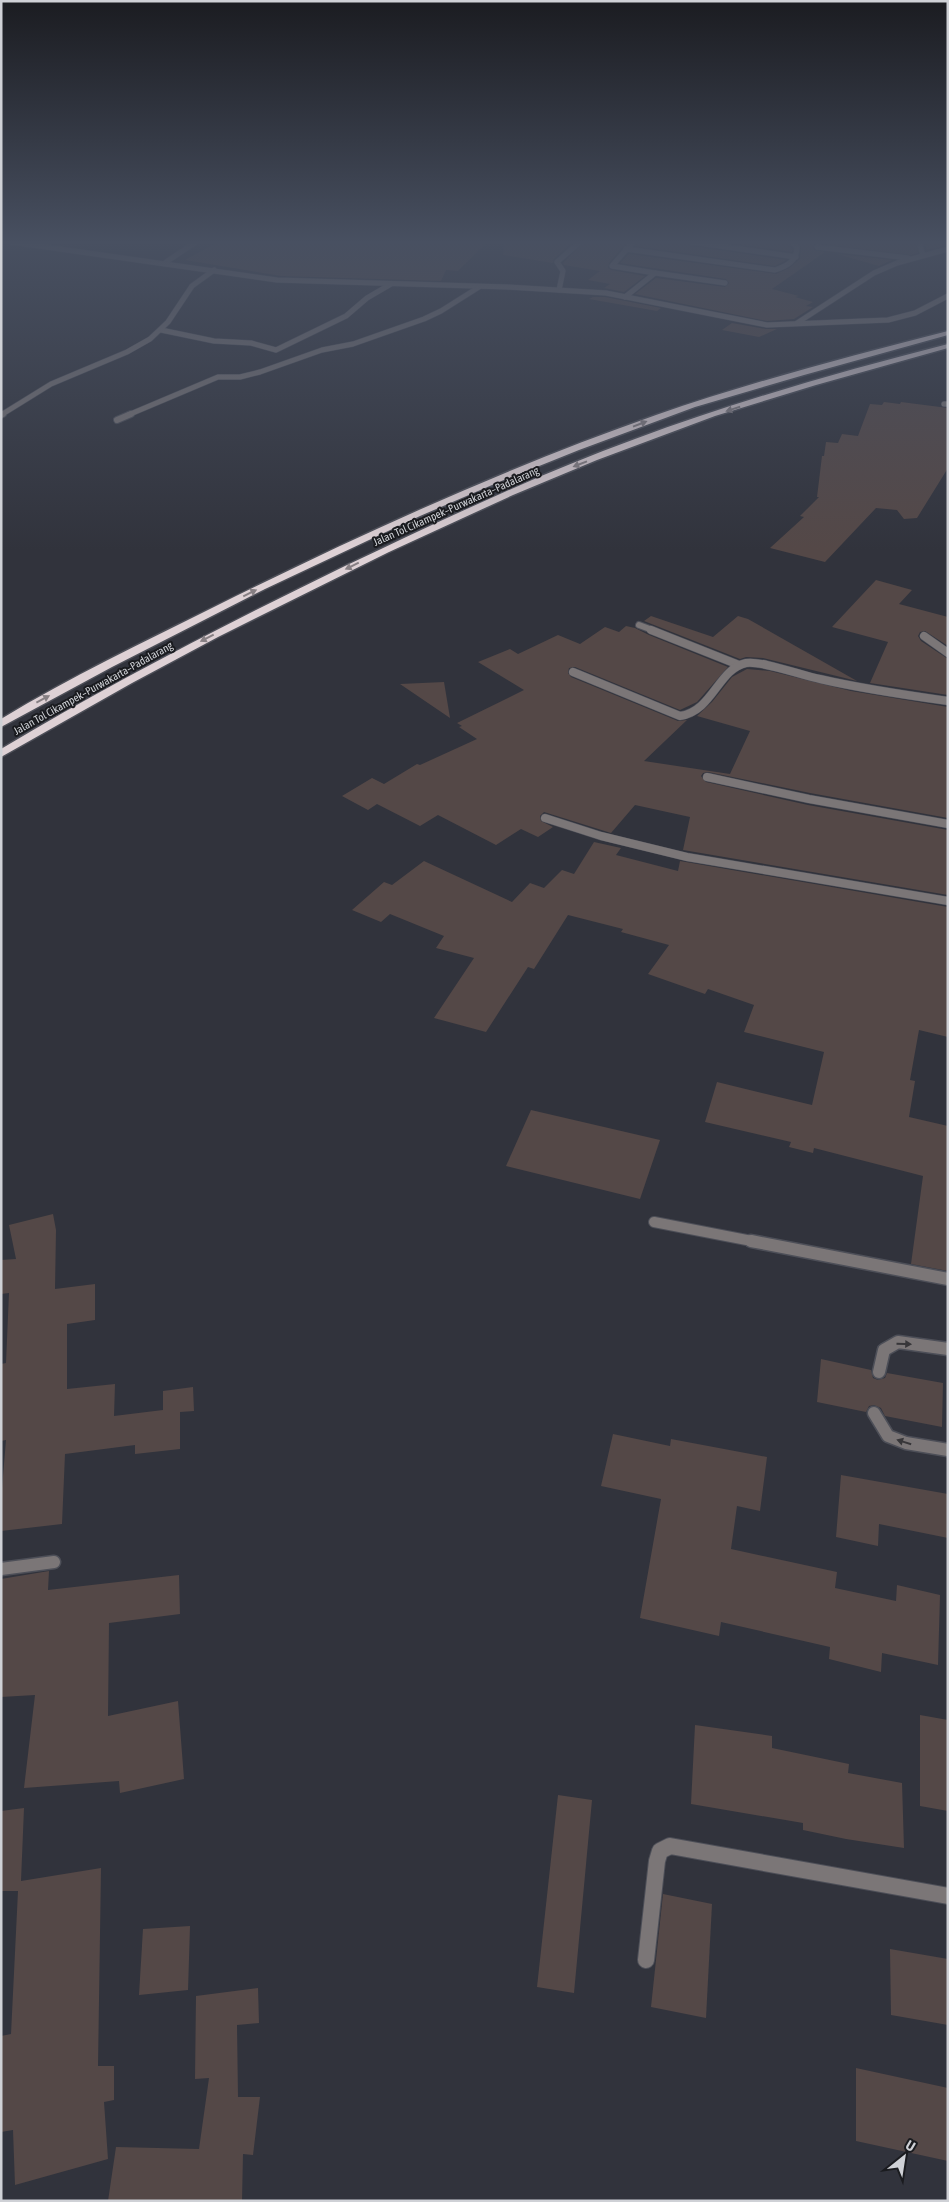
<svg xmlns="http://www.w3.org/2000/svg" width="949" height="2202" viewBox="0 0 949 2202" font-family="'Asap Condensed',sans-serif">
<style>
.building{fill:#544847}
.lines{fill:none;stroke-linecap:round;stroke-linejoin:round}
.service-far2-casing{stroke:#4d4f58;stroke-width:12}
.service-far1-casing{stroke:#4d4f58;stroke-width:15}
.service-casing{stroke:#4d4f58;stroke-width:18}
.minor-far3-casing{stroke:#4d4f58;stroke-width:6}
.minor-far2-casing{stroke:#4d4f58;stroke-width:8}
.minor-far1-casing{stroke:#4d4f58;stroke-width:9}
.minor-casing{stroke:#4d4f58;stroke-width:15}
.motorway-casing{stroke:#4d4f58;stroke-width:3}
.service-far2{stroke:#7b7677;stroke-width:10}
.service-far1{stroke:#7b7677;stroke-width:12}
.service{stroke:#7b7677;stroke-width:16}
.minor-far3{stroke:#7b7677;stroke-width:5}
.minor-far2{stroke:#7b7677;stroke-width:6}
.minor-far1{stroke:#7b7677;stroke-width:8}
.minor{stroke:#7b7677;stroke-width:12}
.motorway{fill:#ded1d5;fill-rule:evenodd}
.oneway{fill:#867f83}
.oneway2{fill:#373639}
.labels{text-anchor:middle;stroke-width:4;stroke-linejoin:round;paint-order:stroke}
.far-street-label{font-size:11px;fill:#cfd1d6;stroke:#1a1b1f}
</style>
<rect width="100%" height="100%" fill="#31333c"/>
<!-- building -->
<g class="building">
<path d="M218,242H487L458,271L446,270L441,281L281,276L185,260Z"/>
<path d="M504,242H573L554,259L553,263L503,255Z"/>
<path d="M584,242H627L609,263L608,268L611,270L645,276L624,292L604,288L610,284L588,280L600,271L564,265L563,263Z"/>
<path d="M637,242H688L691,246L786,260L775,266L635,246Z"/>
<path d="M724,242H788L792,251V252Z"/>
<path d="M798,242H917L918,253L911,255L815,243L813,246L814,250L825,252L772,289L799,296L795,297L813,302L806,306L813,307L794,319L767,321L635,294L656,278L725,287L729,283L726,279L620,263L629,254L776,274L789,268L800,259L801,247Z"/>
<path d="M926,242H948V245L926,250Z"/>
<path d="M837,254L892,260L879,266Z"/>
<path d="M593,297H605L661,308L657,311L589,299Z"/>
<path d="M732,323L766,329H777L759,337L722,330Z"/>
<path d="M884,402L900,404L901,402L948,408V468L917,518L904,519L897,510L876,508L825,562L770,548L804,517L800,516L819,497H817L822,456H824L826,442L838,443L842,434L858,436L870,404L882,405Z"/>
<path d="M876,580L912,590L899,604L948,617V646L925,631L920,632L918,636L921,641L948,659V695L870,683L888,642L832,627Z"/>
<path d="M651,616L713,637L738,616L748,619L857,681L763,658L746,657L740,659L644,621Z"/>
<path d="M626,626L635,628L649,635L728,667L697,702L680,710L575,667L569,668L568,673L571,677L678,721L687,720L644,761L730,774L750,731L697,716L712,702L732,677L747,669L770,671L851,691L948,707V818L810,793L708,772L703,773L701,776L706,782L808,805L948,830V895L683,850L690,817L635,805L611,833L544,812L540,816L541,821L553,827L538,837L521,829L496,845L438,815L420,826L377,804L368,810L342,796L372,778L384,784L417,764L420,765L477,739L459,727L462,726L457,723L524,690L478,662L510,649L518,654L558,635L580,644L605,627L619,632Z"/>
<path d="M444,682L450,718L400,684Z"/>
<path d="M594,842L621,848L616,855L678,871L680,861L948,907V1037L919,1030L910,1080L915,1081L909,1117L948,1126V1271L911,1264L923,1176L814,1148L813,1153L789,1147L791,1142L705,1122L717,1082L812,1105L824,1052L744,1032L754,1005L708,989L705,994L648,974L669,945L621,932L623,929L568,915L534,969L528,967L486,1032L434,1018L474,958L436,948L444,936L390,914L381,922L352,910L384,882L392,885L424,861L512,902L530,883L544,888L562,870L574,874Z"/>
<path d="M531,1110L660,1140L640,1199L506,1166Z"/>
<path d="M53,1214L56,1230L55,1289L95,1284V1320L67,1324V1389L115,1384L114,1416L163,1410V1391L193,1387L194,1411L180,1412V1449L135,1454V1445L65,1454L62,1524L1,1531V1500L6,1440L1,1441V1364L6,1363L9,1293L1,1294V1260L16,1259L9,1225Z"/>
<path d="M821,1359L871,1370L873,1378L878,1380L885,1378L887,1373L943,1383L942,1427L885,1416L881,1408L874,1405L869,1406L866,1412L817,1402Z"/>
<path d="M613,1434L670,1446L671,1439L767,1457L760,1511L737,1506L731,1549L837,1572L835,1588L896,1601L897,1585L940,1595L938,1665L882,1653L881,1672L829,1659L830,1647L721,1622L719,1636L640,1618L661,1499L601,1486Z"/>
<path d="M841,1475L948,1494V1538L879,1524L878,1546L836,1537Z"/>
<path d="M49,1571L48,1590L179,1575L180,1614L109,1623L108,1716L178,1701L184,1779L120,1793L119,1781L24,1788L35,1695L1,1697V1579Z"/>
<path d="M920,1715L948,1720V1811L920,1806Z"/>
<path d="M695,1725L772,1736V1748L849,1764L848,1773L902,1783L904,1848L846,1839L803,1830V1823L691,1804Z"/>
<path d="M558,1795L592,1800L574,1993L537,1987Z"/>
<path d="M24,1808L21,1881L101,1868L98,2066H114V2100L104,2102L108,2159L15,2185L13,2130L1,2132V2036L11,2034L18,1891H1V1811Z"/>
<path d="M663,1894L712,1904L706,2018L651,2007Z"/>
<path d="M190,1926L188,1990L139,1995L143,1929Z"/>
<path d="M890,1949L948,1959V2025L891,2015Z"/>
<path d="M258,1988L259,2023L237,2025L238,2097H260L253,2155L243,2154L242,2201H108L116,2147L199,2149L209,2078L195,2079L196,1996Z"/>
<path d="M856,2068L948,2088V2161L856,2141Z"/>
</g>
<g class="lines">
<defs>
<path id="service-far2" d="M654,1222L757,1242"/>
<g id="service-far1">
<path d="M751,1241L948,1279"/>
<path d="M879,1372L884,1350L898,1342L948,1349"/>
<path d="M874,1413L888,1436L906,1443L948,1450"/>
</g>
<path id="service" d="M646,1960L657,1861L660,1851L670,1846L948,1896"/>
<g id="minor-far3">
<path d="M11,242L277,280L507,287L606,293L767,325L888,320L915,313L948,296"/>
<path d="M692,242L796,257"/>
<path d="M922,242L920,246L923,255"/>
<path d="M817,247L908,258"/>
<path d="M626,249L775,270C787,266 797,261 797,247L792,242"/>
<path d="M166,262L196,242"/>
<path d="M655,273L725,283"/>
<path d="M559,290L563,271L557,262L580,242"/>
<path d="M625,297L655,273L612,266L633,242"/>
<path d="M797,323L874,273L897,263L948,249"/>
<path d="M161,330L214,341L251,343L276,350L346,316L367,298L391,284"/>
<path d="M944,404H948"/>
<path d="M1,415L51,384L127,352L150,339L168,322L192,286L214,270"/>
<path d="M128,415L218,377H240L260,372L322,350L353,344L424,319L441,311L479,287"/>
</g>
<g id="minor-far2">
<path d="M1,415L3,414"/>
<path d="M117,420L131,414"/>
<path d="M639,625L655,631"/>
</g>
<g id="minor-far1">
<path d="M651,630L739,665"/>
<path d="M924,636L948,653"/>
<path d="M573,672L680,716C713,711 718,669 746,663C761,660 803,676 820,679C863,689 905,695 948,701"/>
<path d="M707,777L809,799L948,824"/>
<path d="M545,818L601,836L687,857L948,901"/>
</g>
<path id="minor" d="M1,1569L54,1562"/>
<g id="motorway">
<path d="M948,331V335L804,375L695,407L579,450L499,482L420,516L265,589L112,667L1,727V719C70,677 144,642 216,606C359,535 505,468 656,415C751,382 850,356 948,331Z"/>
<path d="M948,344V348L816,385L715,416L597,460L513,495L389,552L218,637L132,683L1,757V749C113,682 228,623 345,566C440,521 536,475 635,439C737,401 842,371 948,344Z"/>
</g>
</defs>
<!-- service-far2 casing -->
<use href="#service-far2" class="service-far2-casing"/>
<!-- service-far1 casing -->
<use href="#service-far1" class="service-far1-casing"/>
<!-- service casing -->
<use href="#service" class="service-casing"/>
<!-- minor-far3 casing -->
<use href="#minor-far3" class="minor-far3-casing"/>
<!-- minor-far2 casing -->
<use href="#minor-far2" class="minor-far2-casing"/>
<!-- minor-far1 casing -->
<use href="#minor-far1" class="minor-far1-casing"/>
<!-- minor casing -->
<use href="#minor" class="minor-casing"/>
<!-- motorway casing -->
<use href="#motorway" class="motorway-casing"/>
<!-- service-far2 -->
<use href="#service-far2" class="service-far2"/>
<!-- service-far1 -->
<use href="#service-far1" class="service-far1"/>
<!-- service -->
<use href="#service" class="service"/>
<!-- minor-far3 -->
<use href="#minor-far3" class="minor-far3"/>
<!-- minor-far2 -->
<use href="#minor-far2" class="minor-far2"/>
<!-- minor-far1 -->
<use href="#minor-far1" class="minor-far1"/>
<!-- minor -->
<use href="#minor" class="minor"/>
<!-- motorway -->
<use href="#motorway" class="motorway"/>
</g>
<!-- one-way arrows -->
<defs><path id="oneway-solid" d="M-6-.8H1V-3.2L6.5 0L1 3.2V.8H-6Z" transform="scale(1.25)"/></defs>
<g class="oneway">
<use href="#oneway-solid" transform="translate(733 409) rotate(163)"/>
<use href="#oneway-solid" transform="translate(640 424) rotate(-21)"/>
<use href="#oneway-solid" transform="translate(580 464) rotate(159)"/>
<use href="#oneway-solid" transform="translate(352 566) rotate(154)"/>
<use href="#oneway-solid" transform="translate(250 593) rotate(-26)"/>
<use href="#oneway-solid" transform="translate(207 638) rotate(153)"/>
<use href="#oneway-solid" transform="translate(43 699) rotate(-28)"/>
</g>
<g class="oneway2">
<use href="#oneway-solid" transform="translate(904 1344) rotate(2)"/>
<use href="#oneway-solid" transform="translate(904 1442) rotate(-163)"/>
</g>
<!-- sky -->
<linearGradient id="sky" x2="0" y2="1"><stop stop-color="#1b1c21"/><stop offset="0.44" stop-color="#485061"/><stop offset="1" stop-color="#485061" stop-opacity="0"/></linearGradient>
<rect width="949" height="550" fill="url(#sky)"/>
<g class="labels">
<!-- far-street labels -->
<g class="far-street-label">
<text transform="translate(456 506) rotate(-24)" y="4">Jalan Tol Cikampek–Purwakarta–Padalarang</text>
<text transform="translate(93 688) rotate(-29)" y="4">Jalan Tol Cikampek–Purwakarta–Padalarang</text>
</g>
</g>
<!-- border -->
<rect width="949" height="2202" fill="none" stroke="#cfd1d6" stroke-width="5"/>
<!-- north arrow -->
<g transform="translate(904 2157) rotate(30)" stroke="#1a1b1f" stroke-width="4" paint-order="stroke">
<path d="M0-4L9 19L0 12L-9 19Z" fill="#cfd1d6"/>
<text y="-8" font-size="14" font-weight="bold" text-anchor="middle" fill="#cfd1d6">U</text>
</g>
</svg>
